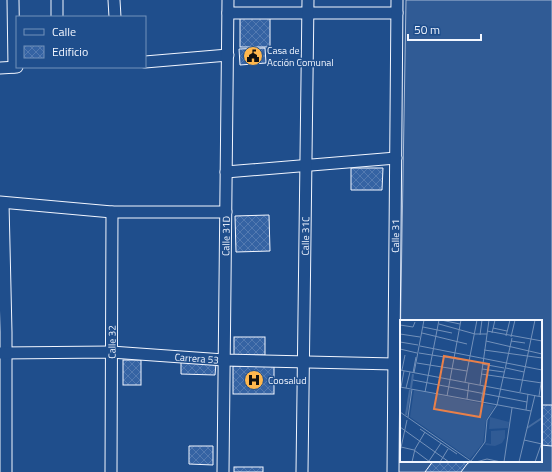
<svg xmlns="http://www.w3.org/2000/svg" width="552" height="472" viewBox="0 0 552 472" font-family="'Titillium Web',sans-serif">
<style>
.grass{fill:#305b95;stroke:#a8bbd7;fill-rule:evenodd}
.building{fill:url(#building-cross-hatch);stroke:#f2f6ff}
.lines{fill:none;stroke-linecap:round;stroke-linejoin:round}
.minor-casing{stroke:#f2f6ff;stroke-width:13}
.minor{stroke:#1f4e8c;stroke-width:11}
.labels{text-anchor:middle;stroke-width:3;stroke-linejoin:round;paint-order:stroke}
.poi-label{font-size:10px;fill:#f2f6ff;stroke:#1f4e8c;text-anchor:start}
.street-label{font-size:10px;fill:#f2f6ff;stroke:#1f4e8c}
.inset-river{fill:none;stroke:#446ba0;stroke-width:2}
.inset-road{fill:none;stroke:#7391ba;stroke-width:1}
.view{fill:#ea8049;fill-opacity:0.15;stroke:#ea8049;stroke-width:2}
.inset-edge{fill:none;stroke:#f2f6ff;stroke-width:2}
</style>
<defs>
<pattern id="building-cross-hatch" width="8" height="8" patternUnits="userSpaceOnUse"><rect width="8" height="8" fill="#3563a3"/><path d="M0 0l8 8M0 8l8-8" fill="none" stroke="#537ab1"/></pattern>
</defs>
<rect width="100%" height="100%" fill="#1f4e8c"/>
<!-- grass -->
<path class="grass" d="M406,0H552V472H398ZM401,321H541V461H401Z"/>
<!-- building -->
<g class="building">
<rect x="240" y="18" width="30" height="29"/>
<path d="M265,48L266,63L240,65L239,49Z"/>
<path d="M351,168H383L382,190H351Z"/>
<path d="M269,215L270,251L236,252L235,216Z"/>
<rect x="234" y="337" width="31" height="18"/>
<rect x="123" y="360" width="18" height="25"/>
<path d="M181,362L216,363L215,375L181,374Z"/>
<rect x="233" y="366" width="41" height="28"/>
<path d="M541,405H552V446L541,445Z"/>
<path d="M189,446H213V465L189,464Z"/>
<path d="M433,461H471L467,464L461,472H425Z"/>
<rect x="234" y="467" width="29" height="5"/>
</g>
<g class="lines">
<defs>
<g id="minor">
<path d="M13,0L14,67"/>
<path d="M57,0V17"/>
<path d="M114,0L115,17"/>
<path d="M228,13H397"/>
<path d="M145,62L228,55"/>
<path d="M0,68L17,67"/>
<path d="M226,172L396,158"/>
<path d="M0,202L112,212H226"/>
<path d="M3,203L6,332V472"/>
<path id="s1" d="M0,353L111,352L224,360L394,364"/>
<path id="s2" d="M111,472L112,212"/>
<path id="s3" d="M223,472L228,0"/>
<path id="s4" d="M302,472L308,0"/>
<path id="s5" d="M393,472L397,0"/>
</g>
</defs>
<!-- minor casing -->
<use href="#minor" class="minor-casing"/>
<!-- minor -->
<use href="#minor" class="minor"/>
</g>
<!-- icons -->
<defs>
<symbol id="civic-disc" viewBox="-11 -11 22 22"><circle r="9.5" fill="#ffb74d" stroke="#1f4e8c"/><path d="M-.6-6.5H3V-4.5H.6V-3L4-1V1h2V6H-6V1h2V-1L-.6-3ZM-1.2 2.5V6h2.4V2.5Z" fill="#111"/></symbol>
<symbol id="hospital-disc" viewBox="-11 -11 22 22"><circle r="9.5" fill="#ffb74d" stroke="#1f4e8c"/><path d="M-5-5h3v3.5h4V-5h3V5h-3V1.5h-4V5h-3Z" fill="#111"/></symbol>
</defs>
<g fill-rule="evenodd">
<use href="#civic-disc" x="242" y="45" width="22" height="22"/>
<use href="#hospital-disc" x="243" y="369" width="22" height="22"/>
</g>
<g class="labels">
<!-- poi labels -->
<g class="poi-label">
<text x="267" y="54">Casa de<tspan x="267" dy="12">Acción Comunal</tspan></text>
<text x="268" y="384">Coosalud</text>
</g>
<!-- street labels -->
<g class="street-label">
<text dy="4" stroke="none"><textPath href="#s3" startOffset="236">Calle 31D</textPath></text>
<text dy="4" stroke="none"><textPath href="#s4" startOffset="236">Calle 31C</textPath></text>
<text dy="4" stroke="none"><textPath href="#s5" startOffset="236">Calle 31</textPath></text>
<text dy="4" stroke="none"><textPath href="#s2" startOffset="130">Calle 32</textPath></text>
<text dy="4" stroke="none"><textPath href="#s1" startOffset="197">Carrera 53</textPath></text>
</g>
</g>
<!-- overview -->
<g transform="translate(400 320)">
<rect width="142" height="142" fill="#1f4e8c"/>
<path d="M14,70L95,86L86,100L83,123L70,139L10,97ZM90,97L109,102L108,108L89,109ZM105,110V118L102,123L95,126L85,125L86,123L91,124V111Z" fill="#305b95"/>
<path class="inset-river" d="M11,68L13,54M6,95L10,70M127,108L142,98"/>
<path class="inset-road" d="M41,0L60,4M39,4L75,14H87M0,5L13,7L15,2M23,7L52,13M93,8L107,11M87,11L142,21M22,13L67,24M92,13L95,0M0,14L20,17M80,15L82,0M106,16L110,0M111,17L115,0M86,21L142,34M111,21L125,23M0,22L18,25M20,26L142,50M0,29L17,33M84,30L142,38M19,33L70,41M17,43L67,51M82,44L104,48M106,48L124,52M82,49L104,52M0,50L142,77M2,50L5,35M13,53L16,37M14,53L24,0M81,54L142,63M13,60L127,82M65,62L77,0M80,65L89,0M0,67L131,91M1,67L4,51M6,68L10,52M25,72L39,0M120,72L135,0M47,76L61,0M139,76L142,57M67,79L69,63M81,82L84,66M126,90L128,74M0,92L72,142M8,97L12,69M0,107L49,142M20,109L57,134M124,120L142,124M1,127L14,130L30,142M0,132L7,100M29,141L41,123M71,141L85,122L87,100L97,85L112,18M12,142L15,129L25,112M40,142L48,129M76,142L87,139L101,142M104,142L112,88M119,142L135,75M135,142L142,122"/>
<path class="view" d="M44,36L89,44L80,97L34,89Z"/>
<rect width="142" height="142" class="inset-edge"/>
</g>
<!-- legend -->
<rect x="16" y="16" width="130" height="52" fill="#1f4e8c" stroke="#7391ba"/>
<rect x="24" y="29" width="20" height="6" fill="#1f4e8c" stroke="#7391ba"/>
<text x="52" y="36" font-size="12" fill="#f2f6ff">Calle</text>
<rect x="24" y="46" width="20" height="12" fill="url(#building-cross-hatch)" stroke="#7391ba"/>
<text x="52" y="56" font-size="12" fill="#f2f6ff">Edificio</text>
<!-- scale -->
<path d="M408 34v6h73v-6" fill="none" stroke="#f2f6ff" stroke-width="2"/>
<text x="414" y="34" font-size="12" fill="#f2f6ff" stroke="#1f4e8c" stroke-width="3" paint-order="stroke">50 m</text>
</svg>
